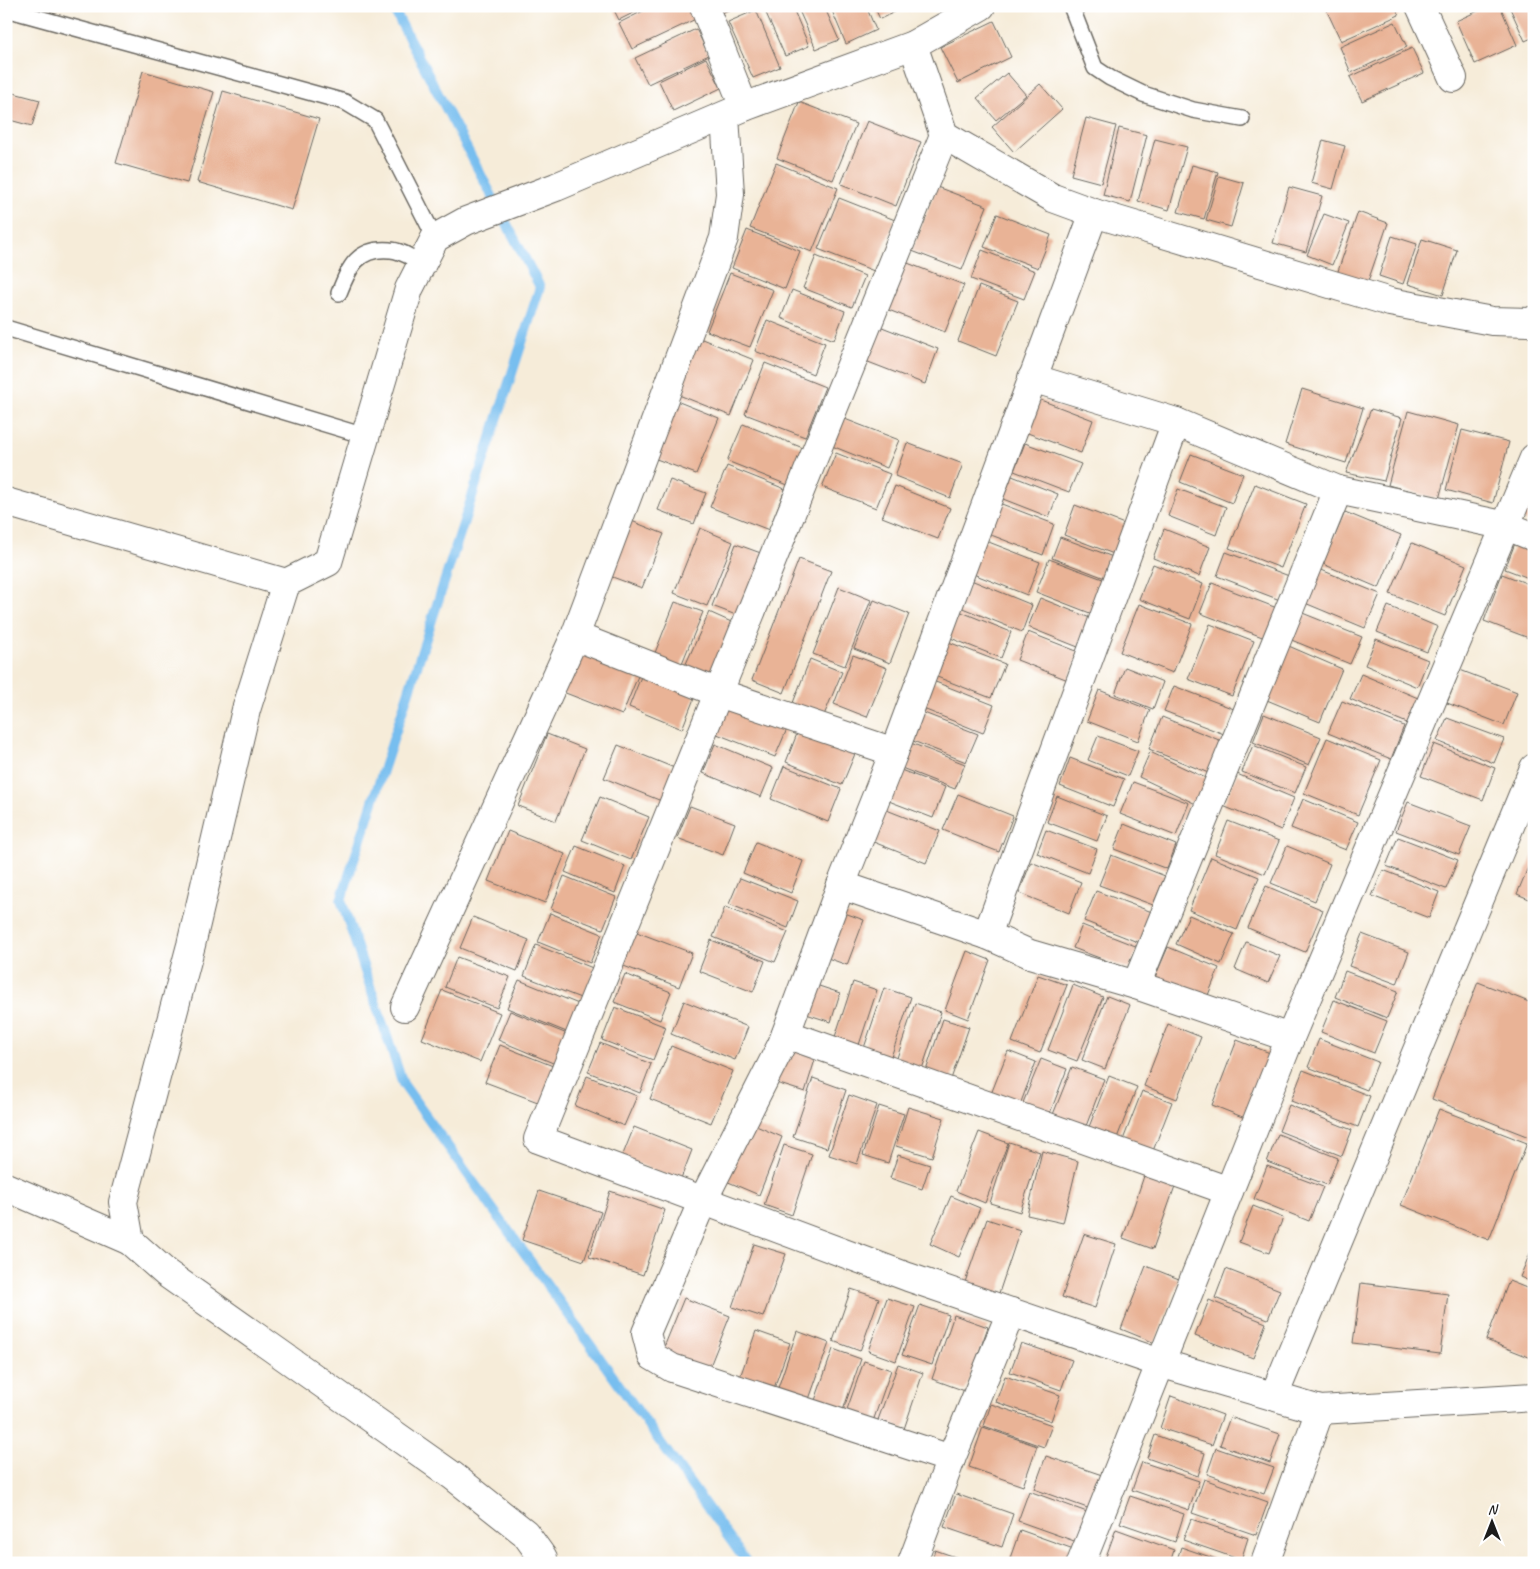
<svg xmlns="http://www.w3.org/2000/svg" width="1540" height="1569" viewBox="0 0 1540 1569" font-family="Caveat,sans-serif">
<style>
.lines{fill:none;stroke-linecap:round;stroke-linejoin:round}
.stream{stroke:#77beef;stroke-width:10}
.building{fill:#e9b396}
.service-casing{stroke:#68655e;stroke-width:18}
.minor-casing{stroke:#68655e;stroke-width:30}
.service{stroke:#fff;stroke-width:15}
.minor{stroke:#fff;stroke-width:28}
</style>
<rect width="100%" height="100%" fill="#fff"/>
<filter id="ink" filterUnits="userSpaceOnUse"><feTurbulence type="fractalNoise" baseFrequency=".02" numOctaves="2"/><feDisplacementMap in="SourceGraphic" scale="10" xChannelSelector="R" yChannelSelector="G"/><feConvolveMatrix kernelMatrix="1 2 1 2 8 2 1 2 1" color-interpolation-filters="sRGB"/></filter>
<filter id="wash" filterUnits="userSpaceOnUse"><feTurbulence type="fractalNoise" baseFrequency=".0096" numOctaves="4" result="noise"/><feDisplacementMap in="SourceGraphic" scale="20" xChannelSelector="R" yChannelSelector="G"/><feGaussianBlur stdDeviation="1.12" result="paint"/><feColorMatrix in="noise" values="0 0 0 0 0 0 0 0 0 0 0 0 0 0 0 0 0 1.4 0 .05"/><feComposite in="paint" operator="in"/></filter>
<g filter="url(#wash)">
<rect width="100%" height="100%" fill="#f6ecd9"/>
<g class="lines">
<!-- stream -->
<path class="stream" d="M392,6L540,287L341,900L403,1084L747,1563"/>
</g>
<g id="blocks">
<!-- building -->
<g class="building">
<path d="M612,6H647L619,20Z"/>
<path d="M653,6H694L700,17L632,49L619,23Z"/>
<path d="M716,6H738L719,14Z"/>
<path d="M782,6H792L809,46L785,56L766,13Z"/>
<path d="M797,6H824L839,40L816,49Z"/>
<path d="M830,6H866L876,30L846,44Z"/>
<path d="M874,6H907L880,19Z"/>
<path d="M1395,6L1399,15L1341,41L1325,7Z"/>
<path d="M1489,6H1500L1517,45L1475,64L1456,21Z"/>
<path d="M1509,6H1534V37L1525,41Z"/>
<path d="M756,10L780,67L753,78L728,22Z"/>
<path d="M994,21L1011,57L958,83L940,47Z"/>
<path d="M1395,22L1407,47L1351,73L1340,47Z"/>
<path d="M696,29L709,55L648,84L635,58Z"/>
<path d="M1412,48L1424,73L1362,101L1350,77Z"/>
<path d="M706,58L721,88L673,111L659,81Z"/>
<path d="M143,71L214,92L187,183L116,163Z"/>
<path d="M1007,73L1026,95L996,120L977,98Z"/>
<path d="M1040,84L1062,109L1014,152L992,127Z"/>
<path d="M6,91L40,100L32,126L6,119Z"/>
<path d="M223,91L319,119L292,210L197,182Z"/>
<path d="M799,102L856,124L833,180L777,158Z"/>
<path d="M1086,118L1116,126L1101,183L1071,175Z"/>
<path d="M867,121L921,142L896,206L841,184Z"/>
<path d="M1119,128L1147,135L1130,202L1103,195Z"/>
<path d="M1155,139L1187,147L1169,210L1138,201Z"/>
<path d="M1323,140L1345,146L1333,189L1311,183Z"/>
<path d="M776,163L838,188L812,252L750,228Z"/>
<path d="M1192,165L1218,172L1204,219L1178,212Z"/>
<path d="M1219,176L1244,183L1231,227L1206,220Z"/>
<path d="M937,187L987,206L962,270L912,251Z"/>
<path d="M1289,187L1322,196L1306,252L1273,243Z"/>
<path d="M839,198L895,220L874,271L818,249Z"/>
<path d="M1358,212L1388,223L1366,287L1336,277Z"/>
<path d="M997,214L1051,235L1038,268L984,247Z"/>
<path d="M1324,214L1349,223L1332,265L1307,255Z"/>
<path d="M747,230L800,251L785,289L732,268Z"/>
<path d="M1392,236L1417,244L1403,284L1379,276Z"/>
<path d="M1422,239L1457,250L1443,295L1408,284Z"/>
<path d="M982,250L1035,271L1024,299L971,279Z"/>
<path d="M816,256L865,276L852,307L803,288Z"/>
<path d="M905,262L964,285L945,332L886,309Z"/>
<path d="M730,273L773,290L750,347L707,331Z"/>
<path d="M979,286L1018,301L996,356L958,341Z"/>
<path d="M792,290L845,311L834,340L781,318Z"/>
<path d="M767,320L825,343L813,374L755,351Z"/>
<path d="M877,325L938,349L925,384L863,360Z"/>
<path d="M697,337L754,360L731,416L674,393Z"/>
<path d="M765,363L825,387L805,437L745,414Z"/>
<path d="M1302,389L1363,408L1346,463L1285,444Z"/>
<path d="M1038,399L1093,420L1081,453L1025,432Z"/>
<path d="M674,400L719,418L696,474L651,457Z"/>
<path d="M1371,409L1402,418L1384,481L1346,473Z"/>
<path d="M1408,411L1459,425L1439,499L1388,485Z"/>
<path d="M837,416L899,440L887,468L827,444Z"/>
<path d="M743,424L813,452L798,489L727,461Z"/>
<path d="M1462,430L1509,442L1493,503L1446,490Z"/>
<path d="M907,443L963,464L950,498L895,476Z"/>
<path d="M1025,443L1081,464L1069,492L1014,471Z"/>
<path d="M836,453L890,474L876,508L822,487Z"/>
<path d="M1191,454L1243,474L1232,503L1180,482Z"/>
<path d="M727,466L785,489L769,530L710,507Z"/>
<path d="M1012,476L1058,494L1049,517L1003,499Z"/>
<path d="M670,480L706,493L694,524L658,510Z"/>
<path d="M1255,484L1306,504L1281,568L1229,548Z"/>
<path d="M895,486L950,508L938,539L882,517Z"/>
<path d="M1178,489L1226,507L1216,535L1168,516Z"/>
<path d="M1534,492V524L1522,519Z"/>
<path d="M999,503L1054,524L1043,555L986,533Z"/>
<path d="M1075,505L1132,527L1119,556L1064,535Z"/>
<path d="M1345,512L1401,535L1379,588L1323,564Z"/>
<path d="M629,520L664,534L642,588L607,575Z"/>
<path d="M700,528L733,542L707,606L674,593Z"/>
<path d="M1164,529L1210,547L1199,576L1153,558Z"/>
<path d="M1060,537L1113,557L1105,578L1052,558Z"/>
<path d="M1517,538L1534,544V580L1505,569Z"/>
<path d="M981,539L1040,562L1027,595L968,572Z"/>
<path d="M1412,543L1466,565L1445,616L1390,594Z"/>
<path d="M736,544L769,556L744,618L712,606Z"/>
<path d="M1226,552L1289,576L1280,600L1217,576Z"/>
<path d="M799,559L831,571L784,693L752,680Z"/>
<path d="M1049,559L1108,581L1095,615L1036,592Z"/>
<path d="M1153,564L1203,584L1190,619L1139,599Z"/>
<path d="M1319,569L1380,594L1365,628L1305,603Z"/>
<path d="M1502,574L1534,586V640L1484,621Z"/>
<path d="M971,580L1032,605L1022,632L960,607Z"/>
<path d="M1212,583L1282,610L1270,640L1200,613Z"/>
<path d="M839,587L871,600L845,666L813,654Z"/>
<path d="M1040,598L1090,618L1078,647L1028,627Z"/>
<path d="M874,600L909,614L890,663L854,649Z"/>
<path d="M675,602L703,612L678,673L651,663Z"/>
<path d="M1139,604L1192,624L1173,673L1120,652Z"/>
<path d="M1388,606L1438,627L1427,652L1377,632Z"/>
<path d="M959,611L1011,632L1001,658L948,637Z"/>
<path d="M709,612L738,625L714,679L685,666Z"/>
<path d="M1300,612L1362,637L1350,664L1289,639Z"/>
<path d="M1210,624L1254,641L1232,696L1188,679Z"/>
<path d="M1028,632L1079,652L1068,680L1017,660Z"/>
<path d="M1376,639L1428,660L1417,687L1365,665Z"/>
<path d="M946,641L1005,664L991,698L932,675Z"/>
<path d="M1284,644L1342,669L1320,722L1262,698Z"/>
<path d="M580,652L638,676L622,715L563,692Z"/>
<path d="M853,655L887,668L867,717L834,704Z"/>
<path d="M810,659L842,672L822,720L791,708Z"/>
<path d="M1125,667L1163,682L1153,709L1115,694Z"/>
<path d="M1460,670L1517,692L1504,725L1447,703Z"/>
<path d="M642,674L695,696L682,729L629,707Z"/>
<path d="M1361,674L1418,698L1407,723L1350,699Z"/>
<path d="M933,681L994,705L983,733L921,708Z"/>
<path d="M1174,686L1234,709L1224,734L1164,711Z"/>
<path d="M1099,690L1150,710L1138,741L1087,721Z"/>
<path d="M731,699L790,722L775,757L717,734Z"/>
<path d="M1342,701L1404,726L1391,759L1328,733Z"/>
<path d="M919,711L978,734L966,762L908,739Z"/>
<path d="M1264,714L1321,737L1309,765L1253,742Z"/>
<path d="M1162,717L1224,742L1211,774L1149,749Z"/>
<path d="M1447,718L1504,739L1494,763L1437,741Z"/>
<path d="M800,726L857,749L842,785L786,762Z"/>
<path d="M547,734L585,749L556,821L518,806Z"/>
<path d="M1098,736L1138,751L1128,776L1088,760Z"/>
<path d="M1327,738L1381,760L1358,815L1304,793Z"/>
<path d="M903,740L965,764L955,789L894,765Z"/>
<path d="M715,744L773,768L761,797L703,773Z"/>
<path d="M1434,744L1495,768L1483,800L1421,776Z"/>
<path d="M618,745L677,769L664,802L604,778Z"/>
<path d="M1253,745L1306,767L1295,793L1242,772Z"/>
<path d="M1150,752L1210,780L1198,805L1139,777Z"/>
<path d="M1070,758L1124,779L1113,807L1060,786Z"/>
<path d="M784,766L841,789L828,822L771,799Z"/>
<path d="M893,767L945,787L933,818L881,798Z"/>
<path d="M1237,774L1294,798L1281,830L1223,806Z"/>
<path d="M1133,782L1189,803L1176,836L1120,814Z"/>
<path d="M958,794L1013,816L999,852L943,830Z"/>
<path d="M1057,796L1107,816L1097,841L1047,822Z"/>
<path d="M600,797L649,817L631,860L582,840Z"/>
<path d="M1303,799L1358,822L1346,850L1291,828Z"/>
<path d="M1408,802L1471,826L1459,855L1396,831Z"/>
<path d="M690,806L735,823L723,855L677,838Z"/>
<path d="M879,807L940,831L926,863L866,839Z"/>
<path d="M1228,821L1279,841L1265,874L1215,854Z"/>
<path d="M1124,824L1176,845L1167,869L1114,849Z"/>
<path d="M1046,830L1097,849L1088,873L1037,853Z"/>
<path d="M508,831L565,854L545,903L488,881Z"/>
<path d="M1398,837L1458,860L1446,889L1386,866Z"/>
<path d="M756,842L803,861L791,893L743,873Z"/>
<path d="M576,846L625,866L615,893L565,872Z"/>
<path d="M1287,846L1330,864L1315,901L1271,883Z"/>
<path d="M1534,853V901L1517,894Z"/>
<path d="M1111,855L1165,876L1153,905L1099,885Z"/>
<path d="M1211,857L1259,877L1237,930L1189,910Z"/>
<path d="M1031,862L1081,882L1069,913L1019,893Z"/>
<path d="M1383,870L1439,892L1429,918L1372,896Z"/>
<path d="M564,876L616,897L603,929L551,909Z"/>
<path d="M740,878L798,901L788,928L729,904Z"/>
<path d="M1266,886L1323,910L1305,952L1248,928Z"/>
<path d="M1096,891L1152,912L1140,943L1084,921Z"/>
<path d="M725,907L788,932L775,962L713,937Z"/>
<path d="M839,911L864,920L847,965L822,956Z"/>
<path d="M550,913L602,934L590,963L538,942Z"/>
<path d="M1189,915L1234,934L1221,964L1176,944Z"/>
<path d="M473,917L529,940L517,971L460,948Z"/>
<path d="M1082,925L1138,947L1129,969L1073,948Z"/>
<path d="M634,931L692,953L679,987L621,965Z"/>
<path d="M1362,934L1409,952L1397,984L1349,966Z"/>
<path d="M711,940L765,961L753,992L699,971Z"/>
<path d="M1246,942L1280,956L1268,983L1235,969Z"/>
<path d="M536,945L595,969L583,999L524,976Z"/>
<path d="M1168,947L1219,968L1204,1005L1152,984Z"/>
<path d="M967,951L990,960L968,1019L945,1010Z"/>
<path d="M457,957L510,977L497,1008L445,987Z"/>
<path d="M1345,971L1398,991L1387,1018L1335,997Z"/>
<path d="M625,974L671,992L660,1020L614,1002Z"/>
<path d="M1038,975L1067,985L1040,1053L1012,1042Z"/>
<path d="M519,980L586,1007L574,1035L507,1008Z"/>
<path d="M853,982L877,990L856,1054L832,1046Z"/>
<path d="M1478,982L1534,1004V1139L1432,1099Z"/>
<path d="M810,983L840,993L831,1022L800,1012Z"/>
<path d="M1073,985L1103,997L1077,1061L1048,1050Z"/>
<path d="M884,988L911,997L888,1066L861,1057Z"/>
<path d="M442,990L500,1013L480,1062L422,1039Z"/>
<path d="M1107,996L1130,1005L1105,1069L1082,1060Z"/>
<path d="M1334,1000L1387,1021L1374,1053L1321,1032Z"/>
<path d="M684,1001L748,1027L735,1060L671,1034Z"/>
<path d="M915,1003L941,1012L920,1075L894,1067Z"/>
<path d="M615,1007L666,1027L653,1060L602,1040Z"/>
<path d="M510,1011L577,1038L565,1068L498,1040Z"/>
<path d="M943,1019L969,1027L948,1088L923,1080Z"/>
<path d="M1168,1024L1201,1037L1177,1099L1144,1086Z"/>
<path d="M788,1037L819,1047L805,1092L773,1082Z"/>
<path d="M1319,1039L1378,1062L1367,1090L1308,1067Z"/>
<path d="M1237,1040L1270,1053L1245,1118L1212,1105Z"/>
<path d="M600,1043L651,1064L640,1093L588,1072Z"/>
<path d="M500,1045L558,1068L543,1104L485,1082Z"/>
<path d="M671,1046L733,1071L711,1123L650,1099Z"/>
<path d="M1008,1051L1036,1062L1018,1110L989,1099Z"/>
<path d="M1041,1059L1067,1069L1047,1121L1020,1110Z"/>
<path d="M1072,1067L1104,1079L1083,1134L1050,1122Z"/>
<path d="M1303,1070L1370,1096L1358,1127L1291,1101Z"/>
<path d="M587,1076L637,1096L624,1126L575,1106Z"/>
<path d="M1109,1076L1137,1087L1115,1143L1087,1132Z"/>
<path d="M813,1078L846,1090L827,1148L793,1137Z"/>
<path d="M1142,1091L1172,1102L1151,1156L1121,1145Z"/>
<path d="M849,1095L877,1105L857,1164L829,1155Z"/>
<path d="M1289,1105L1352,1130L1342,1156L1279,1131Z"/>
<path d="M879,1106L904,1114L888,1163L863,1155Z"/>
<path d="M908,1107L944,1118L932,1157L896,1146Z"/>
<path d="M1439,1109L1527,1143L1489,1240L1401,1205Z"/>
<path d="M749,1123L782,1137L759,1195L726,1181Z"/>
<path d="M634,1127L692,1150L680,1181L622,1157Z"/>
<path d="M979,1132L1008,1143L985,1203L956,1191Z"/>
<path d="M1278,1134L1338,1158L1327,1185L1267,1162Z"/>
<path d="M1009,1142L1040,1152L1020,1212L990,1203Z"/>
<path d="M784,1145L812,1154L792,1215L764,1205Z"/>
<path d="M1042,1151L1078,1161L1063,1223L1027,1215Z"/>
<path d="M898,1155L930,1165L922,1189L890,1178Z"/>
<path d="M1267,1166L1323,1187L1309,1221L1254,1199Z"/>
<path d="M1144,1176L1175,1186L1153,1249L1123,1238Z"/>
<path d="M539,1191L601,1212L584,1261L522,1240Z"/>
<path d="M610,1191L665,1210L643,1275L589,1257Z"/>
<path d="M951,1196L980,1208L959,1257L930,1244Z"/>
<path d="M1253,1206L1283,1218L1269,1253L1239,1242Z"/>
<path d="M987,1219L1020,1230L997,1299L963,1288Z"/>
<path d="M1084,1234L1116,1244L1095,1308L1062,1297Z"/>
<path d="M754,1244L786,1254L763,1317L732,1307Z"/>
<path d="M1534,1244V1283L1520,1277Z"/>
<path d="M1146,1266L1179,1279L1155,1343L1121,1329Z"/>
<path d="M1226,1269L1280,1290L1268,1319L1215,1298Z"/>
<path d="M1509,1281L1534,1291V1359L1486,1340Z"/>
<path d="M1361,1283L1448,1294L1440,1354L1353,1343Z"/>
<path d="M851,1289L879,1298L860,1351L833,1341Z"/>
<path d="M684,1298L730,1316L706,1376L660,1357Z"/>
<path d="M887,1298L915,1307L896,1361L868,1351Z"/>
<path d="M1209,1300L1266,1323L1253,1358L1195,1336Z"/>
<path d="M920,1305L949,1315L932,1365L902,1355Z"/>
<path d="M954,1315L988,1327L965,1391L932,1379Z"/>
<path d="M756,1331L790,1343L773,1391L739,1380Z"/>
<path d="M797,1331L829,1343L808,1402L777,1391Z"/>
<path d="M1021,1343L1072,1360L1061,1390L1010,1372Z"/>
<path d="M833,1349L861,1359L840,1419L812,1409Z"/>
<path d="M864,1361L891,1370L871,1427L844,1418Z"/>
<path d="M898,1364L923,1373L904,1429L878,1420Z"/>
<path d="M1005,1376L1060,1395L1051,1421L996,1402Z"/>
<path d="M1171,1396L1223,1415L1212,1445L1160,1428Z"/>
<path d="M991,1404L1052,1425L1044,1447L984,1426Z"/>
<path d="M1230,1417L1280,1434L1270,1463L1220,1445Z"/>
<path d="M983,1427L1037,1446L1023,1486L969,1467Z"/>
<path d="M1155,1435L1205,1453L1198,1476L1147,1458Z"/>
<path d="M1216,1448L1274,1468L1264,1494L1207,1474Z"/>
<path d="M1046,1456L1105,1476L1093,1510L1034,1489Z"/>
<path d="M1142,1462L1199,1481L1189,1510L1132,1490Z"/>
<path d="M1204,1479L1268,1502L1256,1535L1192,1513Z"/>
<path d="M1029,1491L1087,1512L1077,1542L1018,1521Z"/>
<path d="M956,1494L1013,1514L1002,1547L944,1527Z"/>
<path d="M1130,1496L1184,1514L1175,1542L1120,1523Z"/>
<path d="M1191,1519L1248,1538L1241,1560L1183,1540Z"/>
<path d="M1116,1529L1174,1550L1170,1563L1104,1562Z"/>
<path d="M1020,1530L1082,1552L1078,1563H1024L1010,1558Z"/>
<path d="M1181,1547L1225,1562V1563H1176Z"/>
<path d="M935,1550L970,1562V1563H931Z"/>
</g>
</g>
</g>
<g filter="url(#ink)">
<use href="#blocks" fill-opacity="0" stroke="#68655e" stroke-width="1"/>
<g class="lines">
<defs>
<g id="service">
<path d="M1071,6L1095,68L1110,78L1143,94L1193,110L1242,119"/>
<path d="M6,9L345,102L375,120L435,238"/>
<path d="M339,293C349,268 357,247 390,250C401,250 413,259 422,263"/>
<path d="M6,328L365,436"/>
</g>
<g id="minor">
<path d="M704,6L744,107"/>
<path d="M1420,6L1453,78"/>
<path d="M913,45L944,135L1053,198L1094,213L1390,302L1492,321L1530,322L1534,320"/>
<path d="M944,135L538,1139L908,1277L1160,1363L1320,1410L1534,1397"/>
<path d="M1032,378L1176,422L1338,490L1507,526L1534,537"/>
<path d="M6,502L286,583L328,562L409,289L435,238L466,221L556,187L744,107L913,45L981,6"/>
<path d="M286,583L246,710L191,945L123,1202L130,1241L166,1273L453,1476L525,1533L543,1558L542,1563"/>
<path d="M575,636L719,693L894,752"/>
<path d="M841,885L987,935L1030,954L1136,985L1290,1038"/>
<path d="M987,935L1176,422"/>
<path d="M1136,985L1338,490"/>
<path d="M405,1007L575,636L724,238L730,194L725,116"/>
<path d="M786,1034L1229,1191"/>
<path d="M6,1187L130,1241"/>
<path d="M1274,1396L1534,768"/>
<path d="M951,1459L672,1368L652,1356L646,1333L703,1200L782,1044L841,885L894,752L1094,213"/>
<path d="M912,1563L951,1459L1011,1312"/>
<path d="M1081,1563L1290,1038L1534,458"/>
<path d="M1265,1563L1320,1410"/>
</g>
</defs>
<!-- service casing -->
<use href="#service" class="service-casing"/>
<!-- minor casing -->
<use href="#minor" class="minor-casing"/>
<!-- service -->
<use href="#service" class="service"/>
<!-- minor -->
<use href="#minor" class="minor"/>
</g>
</g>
<!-- margin -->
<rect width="1540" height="1569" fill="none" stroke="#fff" stroke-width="25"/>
<!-- north arrow -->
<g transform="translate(1492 1522)" stroke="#ffffff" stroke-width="4" paint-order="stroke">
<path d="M0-4L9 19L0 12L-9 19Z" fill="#1c1c1c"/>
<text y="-8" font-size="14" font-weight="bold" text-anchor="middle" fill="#1c1c1c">N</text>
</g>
</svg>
